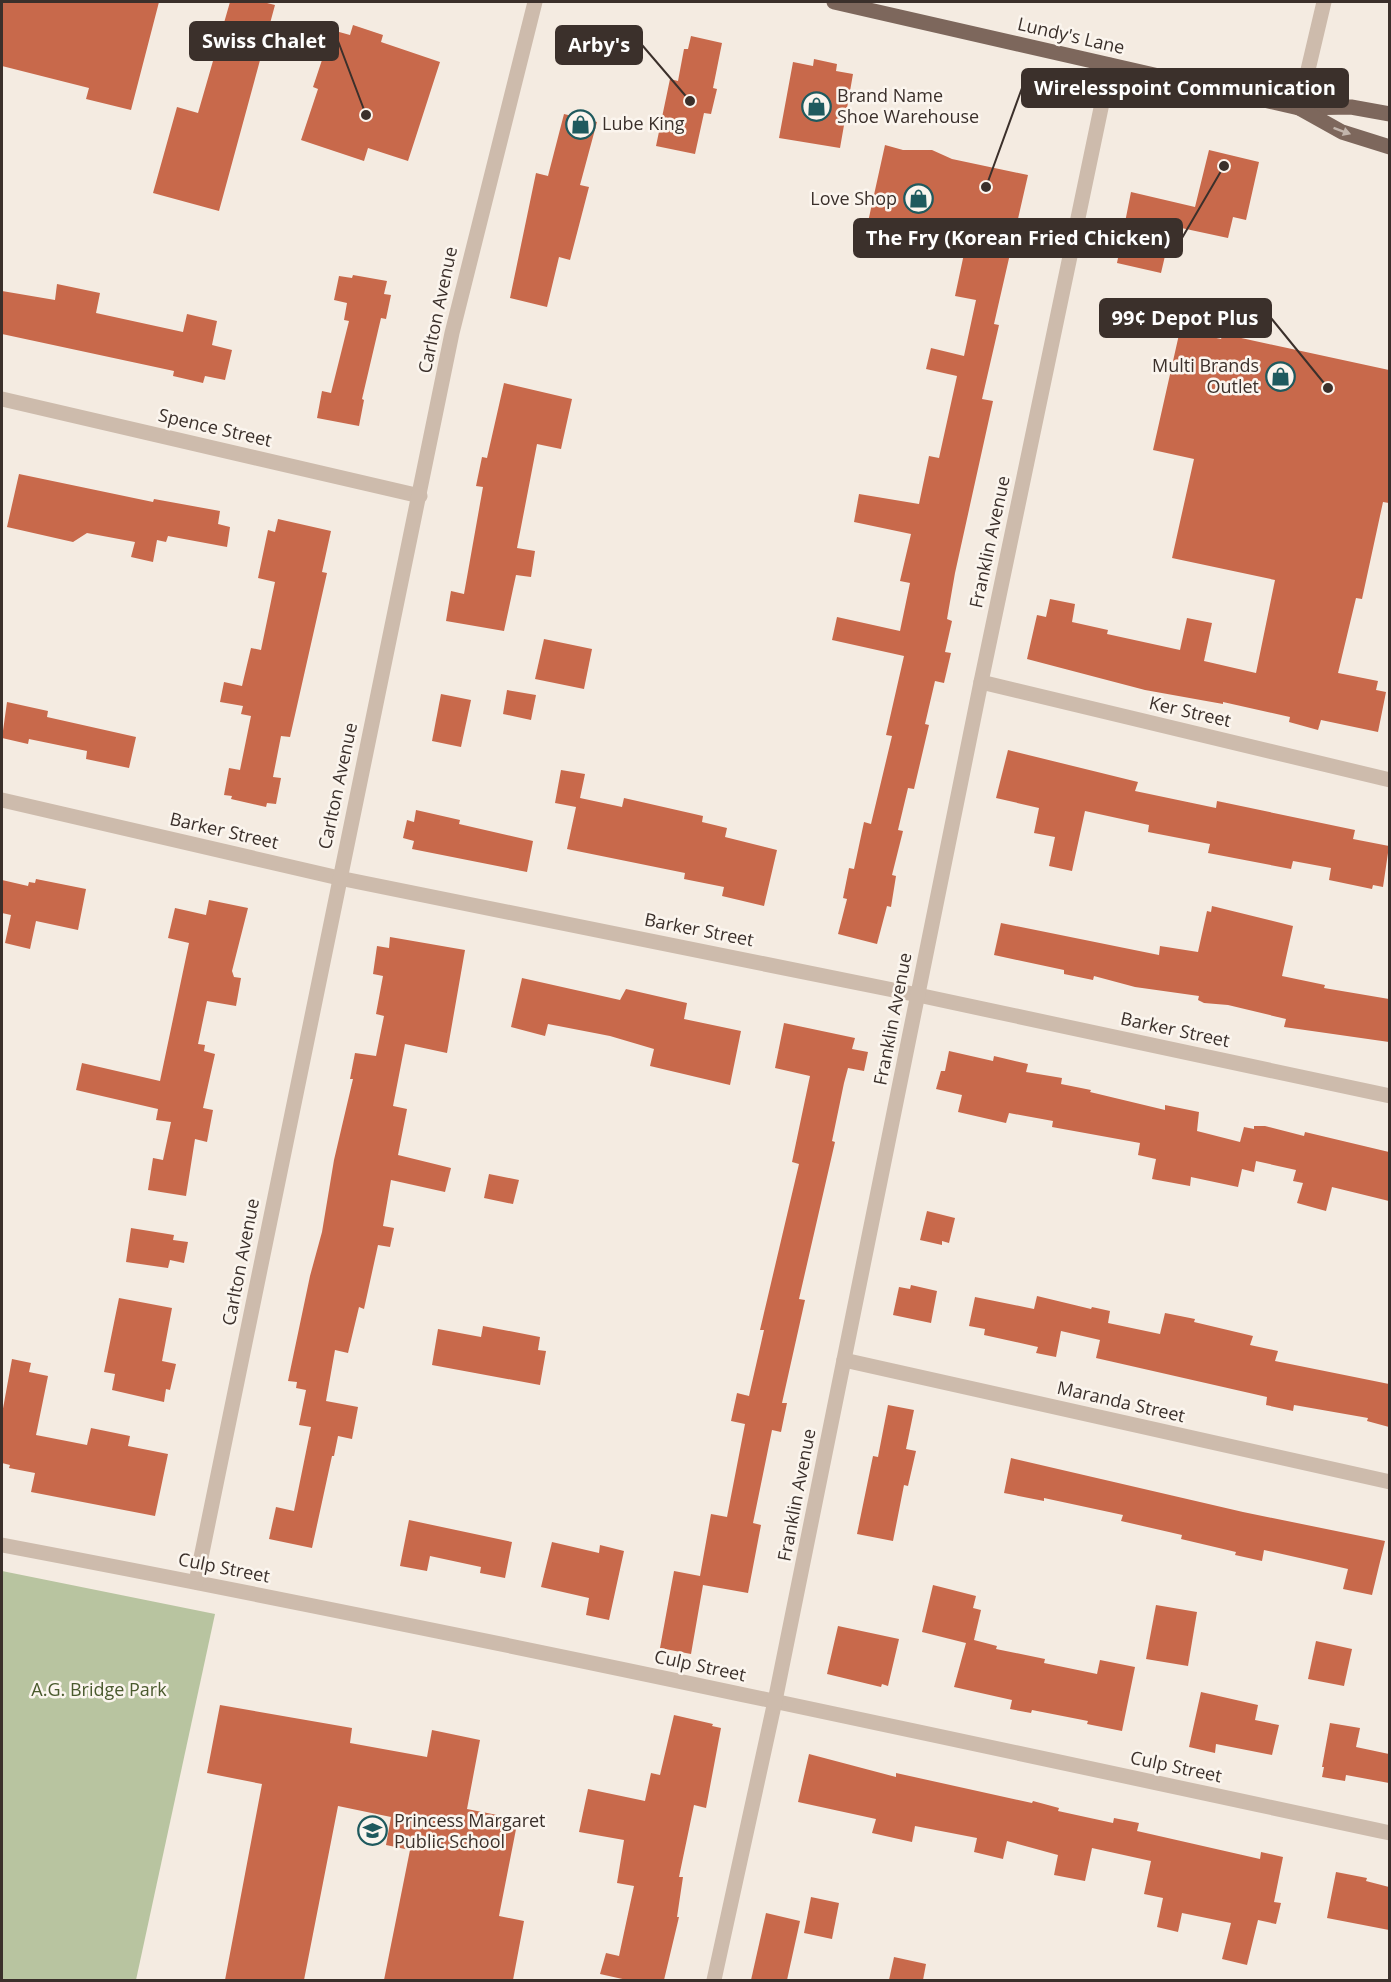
<svg xmlns="http://www.w3.org/2000/svg" width="1391" height="1982" viewBox="0 0 1391 1982" font-family="'Open Sans',sans-serif">
<style>
.green{fill:#b8c4a0}
.building{fill:#c8694b}
.lines{fill:none;stroke-linecap:round;stroke-linejoin:round}
.minor{stroke:#cdbbac;stroke-width:15}
.major{stroke:#7d675c;stroke-width:15}
.oneway{fill:#c2b5ac}
.labels{text-anchor:middle;stroke-width:5;stroke-linejoin:round;paint-order:stroke}
.street-label{font-size:18px;fill:#3b302b;stroke:#fbf5ee}
.poi-label{font-size:18px;fill:#3b302b;stroke:#fbf5ee;text-anchor:start}
.park-label{font-size:18px;fill:#4a5a2e;stroke:#fbf5ee}
.leader{fill:none;stroke:#3b302b;stroke-width:2}
.callout-dot{fill:#3b302b;stroke:#fbf5ee;stroke-width:2}
.callout{fill:#3b302b;stroke:#3b302b;stroke-width:2}
.callout-label{font-size:20px;text-anchor:middle;font-weight:bold;fill:#fff}
</style>
<rect width="100%" height="100%" fill="#f4ebe1"/>
<!-- green -->
<path class="green" d="M2,1571L215,1614L136,1980H2Z"/>
<!-- building -->
<g class="building">
<path d="M2,2H159L131,110L86,99L89,88L2,66Z"/>
<path d="M230,2H263L275,5L219,211L153,193L177,107L198,113Z"/>
<path d="M353,25L383,35L381,42L440,62L408,161L368,148L364,161L301,140L318,89L313,87L332,30L350,35Z"/>
<path d="M691,36L722,43L713,88L717,89L711,114L704,113L695,154L656,146L670,79L678,81L684,49H688Z"/>
<path d="M814,59L837,64L836,71L853,74L840,148L779,138L793,62L813,66Z"/>
<path d="M564,114L597,122L580,185L589,187L570,260L559,257L547,307L510,298L536,173L548,176Z"/>
<path d="M885,145L903,150H932L952,159L1028,175L994,324L999,325L982,399L993,401L955,573L947,619L952,621L945,652L951,653L944,683L935,681L925,724L929,725L914,789L908,788L898,830L903,831L892,875L896,876L891,907L887,906L877,944L838,934L847,899L843,898L849,868L854,869L864,822L871,824L892,736L886,735L904,656L832,640L837,617L900,631L910,583L900,581L911,534L854,522L859,494L919,504L929,456L939,458L957,376L926,369L931,348L964,356L976,300L955,296L965,249L933,241V237L868,222Z"/>
<path d="M1209,150L1259,162L1246,220L1233,217L1228,238L1172,226L1161,273L1117,263L1131,192L1195,207Z"/>
<path d="M353,275L387,281L384,294L391,295L386,319L381,318L362,399L364,400L359,426L317,418L322,391L331,393L349,321L344,320L347,303L334,300L339,276L352,278Z"/>
<path d="M57,284L100,293L96,313L183,332L187,314L217,321L212,345L232,350L225,380L205,376L203,383L173,376L174,371L2,334V291L55,300Z"/>
<path d="M1180,330L1221,339L1223,334L1389,370V503L1383,502L1362,599L1356,598L1338,673L1378,681L1376,690L1386,692L1378,732L1321,720L1318,730L1289,722L1290,717L1223,702V704L1145,690L1027,659L1037,615L1046,617L1050,599L1075,604L1072,622L1108,630L1107,634L1180,650L1187,618L1212,623L1204,661L1256,673L1275,580L1172,558L1194,459L1153,450Z"/>
<path d="M504,383L572,399L561,449L537,444L517,548L535,551L531,577L516,575L504,631L446,621L451,591L464,594L483,487L476,486L482,457L487,458Z"/>
<path d="M19,474L153,502L154,499L220,511L218,524L230,527L227,547L168,536L166,542L157,540L153,562L131,557L135,542L87,533L73,542L7,527Z"/>
<path d="M278,519L331,531L322,572L327,573L290,737L281,736L273,777L281,778L276,804L267,803L266,807L231,799L232,796L224,795L229,768L240,770L251,716L241,714L243,706L220,702L224,682L242,686L251,648L261,650L275,582L258,578L268,530L275,532Z"/>
<path d="M544,639L592,649L584,689L535,679Z"/>
<path d="M507,690L536,695L531,720L503,714Z"/>
<path d="M441,694L471,700L461,747L432,741Z"/>
<path d="M7,702L48,711L47,717L136,737L129,768L86,759L87,751L29,739L28,744L2,738Z"/>
<path d="M1008,750L1138,782L1135,791L1216,808L1217,801L1355,830L1353,839L1389,846L1383,887L1373,885L1372,889L1329,880L1331,868L1293,861L1291,869L1208,853L1210,844L1148,832L1149,825L1085,811L1072,871L1049,866L1055,837L1034,833L1039,808L996,798Z"/>
<path d="M561,770L585,774L580,798L622,807L624,798L703,816L702,822L727,828L725,837L777,850L764,906L722,896L724,887L684,879L685,873L567,849L576,807L555,803Z"/>
<path d="M416,810L460,820L459,824L533,841L527,872L412,849L414,841L403,838L407,820L414,822Z"/>
<path d="M36,879L86,889L78,930L36,921L30,949L5,943L11,915L2,913V880L28,886L29,882L35,883Z"/>
<path d="M209,900L248,908L232,971L234,977L241,978L236,1006L207,1001L198,1044L205,1045L204,1051L215,1054L203,1108L213,1110L207,1142L195,1139L186,1196L148,1190L153,1158L163,1160L171,1122L156,1120L158,1109L76,1090L82,1063L160,1081L189,943L168,938L175,908L206,915Z"/>
<path d="M1212,906L1293,926L1282,976L1325,985L1324,988L1389,999V1042L1284,1027L1286,1019L1228,1005L1204,1003L1198,1000L1199,996L1135,987L1094,976L1093,980L1064,974V970L994,955L1001,923L1159,955L1160,946L1198,952L1207,911L1211,912Z"/>
<path d="M390,937L465,950L447,1053L405,1044L393,1106L407,1109L398,1155L451,1168L445,1192L391,1180L383,1226L394,1228L390,1247L378,1245L364,1309L359,1307L348,1353L335,1350L326,1401L358,1407L352,1439L338,1436L334,1456H332L312,1548L269,1539L276,1507L294,1511L311,1427L299,1425L306,1390L296,1388L297,1382L288,1381L310,1276L322,1232L334,1160L353,1079H350L355,1053L376,1056L384,1016L376,1014L383,976L373,974L377,946L389,948Z"/>
<path d="M522,978L620,1000L626,989L687,1003L684,1019L741,1031L730,1085L650,1066L654,1049L610,1036L548,1024L545,1036L511,1027Z"/>
<path d="M784,1023L855,1038L852,1049L868,1052L864,1071L848,1068L844,1083L832,1141L835,1142L799,1299L805,1300L782,1403H787L781,1432L772,1430L753,1523L761,1525L748,1593L703,1585L691,1654L660,1648L674,1571L700,1576L711,1514L727,1517L745,1424L731,1421L737,1393L749,1396L764,1330H760L799,1164L792,1162L810,1076L775,1068Z"/>
<path d="M949,1051L993,1061L994,1056L1028,1064L1026,1072L1062,1078L1061,1084L1091,1090L1090,1092L1165,1110V1105L1199,1112L1197,1131L1240,1142L1244,1127L1254,1129V1126H1265L1304,1136L1305,1132L1389,1152V1201L1332,1187L1326,1211L1297,1203L1303,1183L1293,1181L1296,1170L1256,1161L1254,1172L1242,1169L1238,1187L1191,1177L1190,1186L1152,1179L1156,1159L1138,1155L1140,1143L1052,1127L1053,1121L1009,1113L1006,1123L958,1112L962,1095L936,1089L941,1071H945Z"/>
<path d="M489,1174L519,1180L513,1204L484,1198Z"/>
<path d="M927,1211L955,1218L949,1243L942,1241V1245L920,1240Z"/>
<path d="M131,1228L174,1235L173,1240L188,1242L184,1263L170,1260L168,1268L126,1262Z"/>
<path d="M911,1285L937,1291L931,1323L893,1315L899,1287L910,1289Z"/>
<path d="M1037,1296L1091,1309L1092,1307L1110,1311L1108,1323L1160,1334L1165,1313L1195,1319L1194,1322L1253,1336L1250,1345L1278,1351L1275,1361L1389,1384V1427L1367,1421L1368,1418L1294,1405L1293,1411L1266,1405L1267,1397L1096,1358L1100,1340L1061,1331L1056,1357L1036,1353L1038,1347L984,1335L985,1329L969,1326L975,1297L1034,1309Z"/>
<path d="M119,1298L172,1308L162,1361L176,1364L170,1390L166,1389L164,1402L112,1390L115,1374L104,1372Z"/>
<path d="M483,1326L540,1337L538,1350L546,1351L540,1385L432,1365L438,1329L481,1337Z"/>
<path d="M12,1359L31,1363L29,1372L48,1376L36,1435L87,1445L91,1428L130,1436L128,1446L168,1454L155,1516L31,1492L35,1473L9,1468L10,1465L2,1463V1414Z"/>
<path d="M888,1405L914,1410L906,1449L916,1451L908,1486L904,1485L893,1541L857,1534L873,1456L878,1457Z"/>
<path d="M1011,1458L1243,1512L1385,1541L1372,1595L1343,1589L1348,1569L1264,1550L1262,1561L1235,1555L1236,1552L1181,1539L1182,1535L1121,1521L1123,1515L1044,1498V1501L1004,1493Z"/>
<path d="M409,1520L512,1542L505,1578L480,1573L481,1567L430,1556L427,1571L400,1566Z"/>
<path d="M552,1542L599,1553L600,1545L624,1551L609,1620L586,1615L589,1598L541,1587Z"/>
<path d="M933,1585L976,1596L973,1608L981,1610L974,1640L997,1646L996,1649L1045,1659L1044,1663L1097,1674L1100,1660L1135,1667L1122,1731L1087,1724L1088,1721L1032,1710L1031,1713L1010,1709L1012,1700L954,1687L966,1643L922,1632Z"/>
<path d="M1156,1605L1197,1612L1188,1666L1146,1659Z"/>
<path d="M838,1626L899,1639L888,1686L882,1684L881,1687L827,1674Z"/>
<path d="M1316,1641L1352,1649L1344,1686L1308,1679Z"/>
<path d="M1201,1692L1258,1705L1255,1720L1279,1725L1272,1755L1216,1744L1215,1753L1189,1747Z"/>
<path d="M220,1705L352,1728L350,1743L427,1757L432,1730L480,1740L467,1809L518,1819L499,1916L524,1921L513,1980H384L410,1850L386,1845L391,1817L338,1806L304,1980H225L262,1784L207,1773Z"/>
<path d="M674,1715L713,1724L712,1726L721,1728L706,1808L694,1805L679,1877H683L677,1917H679L664,1980H627L600,1974L606,1953L619,1956L634,1886L617,1883L624,1840L579,1832L588,1789L645,1801L651,1773L660,1775Z"/>
<path d="M1330,1723L1360,1728L1356,1747L1389,1754V1783L1346,1775L1345,1781L1322,1777L1324,1767H1322Z"/>
<path d="M809,1754L896,1777V1773L1032,1803L1033,1801L1059,1808L1058,1811L1113,1823L1114,1818L1139,1823L1137,1831L1260,1859L1261,1852L1283,1857L1274,1902L1281,1903L1276,1924L1258,1920L1247,1965L1222,1959L1231,1923L1182,1913L1178,1932L1157,1927L1163,1898L1144,1894L1151,1861L1092,1848L1085,1881L1054,1875L1058,1855L1007,1841L1003,1859L974,1852L977,1838L915,1826L912,1842L872,1833L876,1819L798,1802Z"/>
<path d="M1336,1872L1367,1878L1366,1881L1389,1887V1930L1327,1918Z"/>
<path d="M811,1897L839,1903L832,1939L804,1933Z"/>
<path d="M766,1913L800,1921L787,1980H751Z"/>
<path d="M894,1957L926,1964L923,1980H889Z"/>
</g>
<g class="lines">
<!-- minor -->
<g class="minor">
<path d="M1299,108L1324,2"/>
<path d="M2,399L420,496"/>
<path d="M981,682L1390,780"/>
<path d="M2,800L339,878L918,995L1390,1096"/>
<path d="M844,1360L1390,1482"/>
<path d="M2,1545C466,1633 928,1734 1390,1833"/>
<path d="M196,1582L452,333L535,2"/>
<path d="M714,1980L775,1701L981,682L1110,65"/>
</g>
<!-- major -->
<g class="major">
<path d="M834,2L1299,108L1351,107L1390,114"/>
<path d="M1299,108L1342,132L1390,147"/>
</g>
</g>
<!-- one-way arrows -->
<defs><path id="oneway-solid" d="M-6-.8H1V-3.2L6.5 0L1 3.2V.8H-6Z" transform="scale(1.5)"/></defs>
<use class="oneway" href="#oneway-solid" transform="translate(1342 131) rotate(20)"/>
<!-- icons -->
<defs>
<symbol id="shop-ring" viewBox="-11 -11 22 22"><circle r="9.5" fill="#fbf5ee" stroke="#1f5a5e" stroke-width="1.5"/><path d="M-5-2.5h2.3a2.7 3.5 0 0 1 5.4 0H5L5.5 6h-11ZM-1.5-2.5h3a1.5 2.3 0 0 0-3 0Z" fill="#1f5a5e"/></symbol>
<symbol id="school-ring" viewBox="-11 -11 22 22"><circle r="9.5" fill="#fbf5ee" stroke="#1f5a5e" stroke-width="1.5"/><path d="M0-5L7-2L0 1L-7-2ZM-4 1L0 2.5L4 1V4Q0 6-4 4Z" fill="#1f5a5e"/></symbol>
</defs>
<g fill-rule="evenodd">
<use href="#shop-ring" x="800" y="90" width="33" height="33"/>
<use href="#shop-ring" x="564" y="108" width="33" height="33"/>
<use href="#shop-ring" x="902" y="182" width="33" height="33"/>
<use href="#shop-ring" x="1264" y="360" width="33" height="33"/>
<use href="#school-ring" x="356" y="1814" width="33" height="33"/>
</g>
<g class="labels">
<!-- street labels -->
<g class="street-label">
<text transform="translate(1071 36) rotate(13)" y="6">Lundy's Lane</text>
<text transform="translate(438 310) rotate(-78)" y="6">Carlton Avenue</text>
<text transform="translate(215 428) rotate(13)" y="6">Spence Street</text>
<text transform="translate(990 542) rotate(-78)" y="6">Franklin Avenue</text>
<text transform="translate(1190 712) rotate(13)" y="6">Ker Street</text>
<text transform="translate(338 786) rotate(-78)" y="6">Carlton Avenue</text>
<text transform="translate(224 831) rotate(13)" y="6">Barker Street</text>
<text transform="translate(699 930) rotate(11)" y="6">Barker Street</text>
<text transform="translate(893 1019) rotate(-79)" y="6">Franklin Avenue</text>
<text transform="translate(1175 1030) rotate(12)" y="6">Barker Street</text>
<text transform="translate(241 1262) rotate(-79)" y="6">Carlton Avenue</text>
<text transform="translate(1121 1402) rotate(13)" y="6">Maranda Street</text>
<text transform="translate(797 1495) rotate(-79)" y="6">Franklin Avenue</text>
<text transform="translate(224 1568) rotate(11)" y="6">Culp Street</text>
<text transform="translate(700 1666) rotate(12)" y="6">Culp Street</text>
<text transform="translate(1176 1767) rotate(12)" y="6">Culp Street</text>
</g>
<!-- poi labels -->
<g class="poi-label">
<text x="837" y="102">Brand Name<tspan x="837" dy="21">Shoe Warehouse</tspan></text>
<text x="602" y="130">Lube King</text>
<text x="897" y="205" text-anchor="end">Love Shop</text>
<text x="1259" y="372" text-anchor="end">Multi Brands<tspan x="1259" dy="21">Outlet</tspan></text>
<text x="394" y="1827">Princess Margaret<tspan x="394" dy="21">Public School</tspan></text>
</g>
<!-- park labels -->
<g class="park-label">
<text x="99" y="1696">A.G. Bridge Park</text>
</g>
</g>
<!-- callouts -->
<path class="leader" d="M366 115L338 41M690 101L642 45M986 187L1022 88M1224 166L1182 238M1328 388L1271 318"/>
<g class="callout-dot">
<circle cx="366" cy="115" r="6"/>
<circle cx="690" cy="101" r="6"/>
<circle cx="986" cy="187" r="6"/>
<circle cx="1224" cy="166" r="6"/>
<circle cx="1328" cy="388" r="6"/>
</g>
<g class="callout">
<rect x="190" y="22" width="148" height="38" rx="6"/>
<rect x="556" y="26" width="86" height="38" rx="6"/>
<rect x="1022" y="69" width="326" height="38" rx="6"/>
<rect x="854" y="219" width="328" height="38" rx="6"/>
<rect x="1100" y="299" width="171" height="38" rx="6"/>
</g>
<g class="callout-label">
<text x="264" y="48">Swiss Chalet</text>
<text x="599" y="52">Arby's</text>
<text x="1185" y="95">Wirelesspoint Communication</text>
<text x="1018" y="245">The Fry (Korean Fried Chicken)</text>
<text x="1185" y="325">99¢ Depot Plus</text>
</g>
<!-- border -->
<rect width="1391" height="1982" fill="none" stroke="#3b302b" stroke-width="6"/>
</svg>
